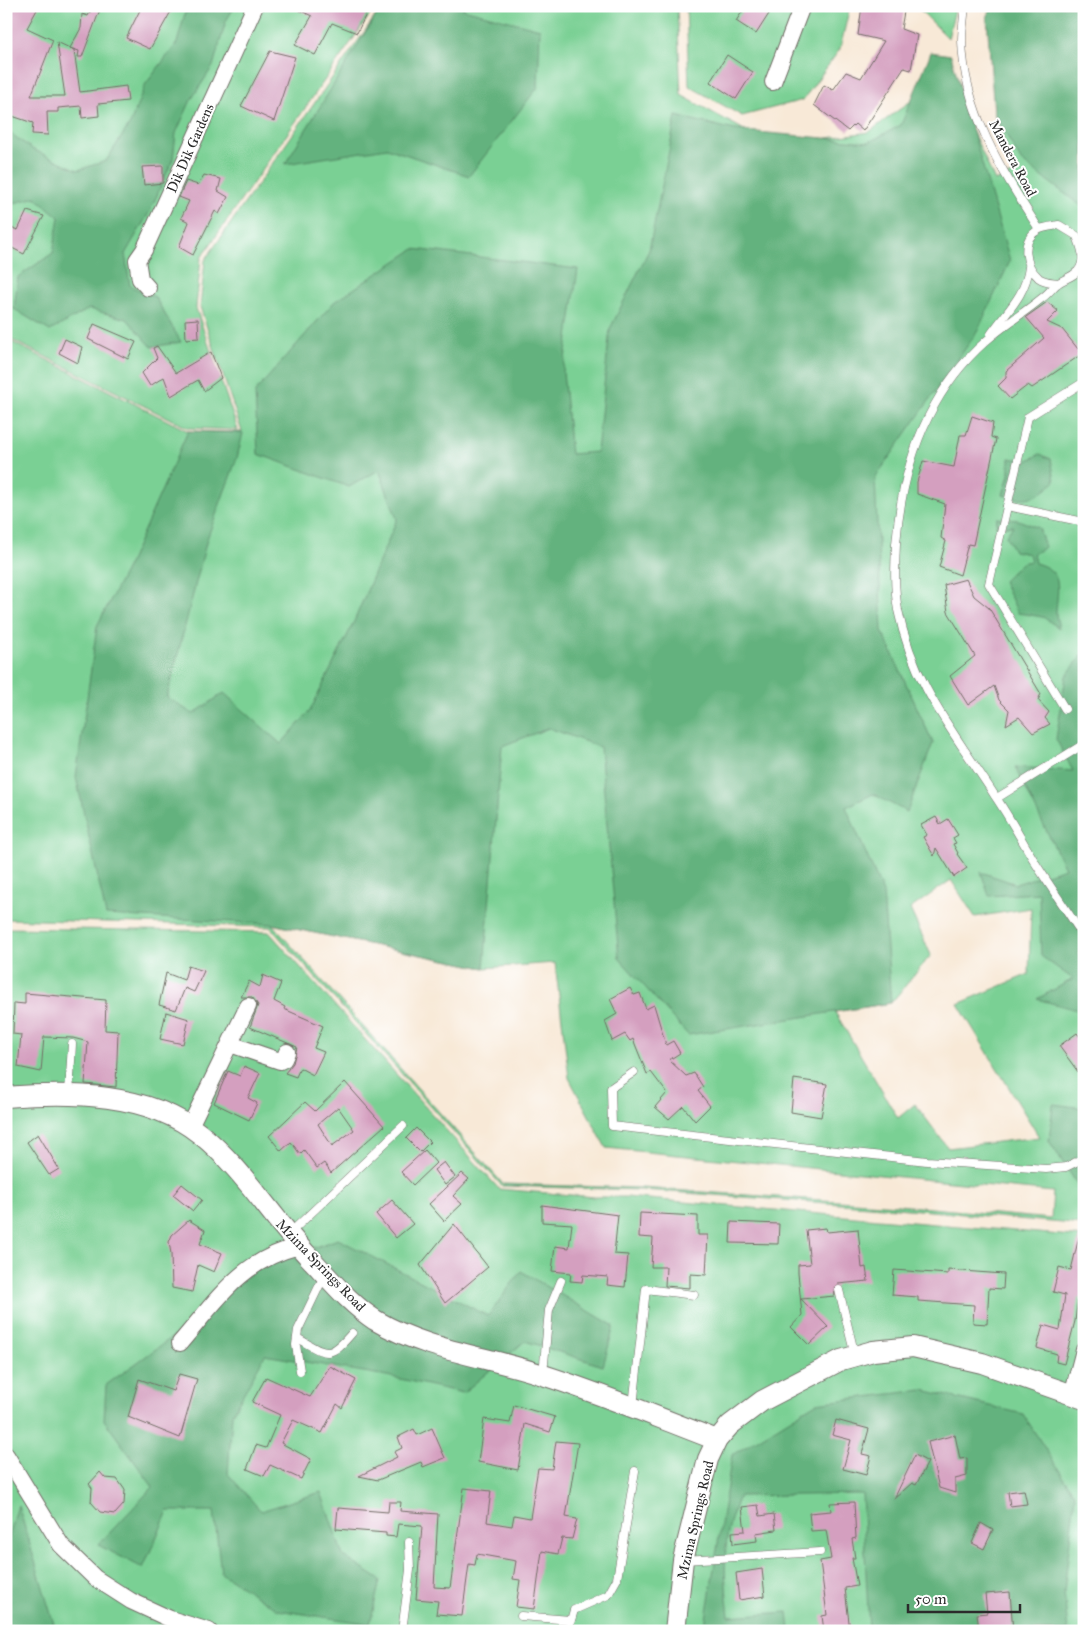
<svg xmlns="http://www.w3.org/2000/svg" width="1090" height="1637" viewBox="0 0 1090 1637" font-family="'IM FELL Great Primer',serif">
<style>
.green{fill:#7ad094;stroke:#527e60;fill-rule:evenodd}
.forest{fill:#63b27e;stroke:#476e54}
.building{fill:#d49fbf;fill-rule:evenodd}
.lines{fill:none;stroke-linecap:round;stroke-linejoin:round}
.service-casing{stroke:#736e67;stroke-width:9}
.minor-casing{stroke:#736e67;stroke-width:18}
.tertiary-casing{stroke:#736e67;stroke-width:22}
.service{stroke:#fff;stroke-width:8}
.minor{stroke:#fff;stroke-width:16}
.tertiary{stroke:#fff;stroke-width:20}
.labels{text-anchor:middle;stroke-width:4;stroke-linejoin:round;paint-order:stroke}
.street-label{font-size:14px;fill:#2b2b2b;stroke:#fff}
</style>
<rect width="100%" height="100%" fill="#fff"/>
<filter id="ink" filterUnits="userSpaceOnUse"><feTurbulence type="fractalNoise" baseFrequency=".02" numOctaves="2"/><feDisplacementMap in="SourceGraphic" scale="10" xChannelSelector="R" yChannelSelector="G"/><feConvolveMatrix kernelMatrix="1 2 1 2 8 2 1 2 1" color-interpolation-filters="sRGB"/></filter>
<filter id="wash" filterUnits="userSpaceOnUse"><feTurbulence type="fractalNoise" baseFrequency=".0096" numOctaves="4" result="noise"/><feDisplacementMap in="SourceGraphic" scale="20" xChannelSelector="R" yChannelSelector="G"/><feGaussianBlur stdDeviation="1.12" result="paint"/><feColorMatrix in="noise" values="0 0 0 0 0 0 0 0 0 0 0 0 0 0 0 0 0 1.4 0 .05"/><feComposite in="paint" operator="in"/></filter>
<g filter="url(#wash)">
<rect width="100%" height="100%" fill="#f8e9d7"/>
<!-- green -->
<g class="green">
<path d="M6,6H383L372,12L201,258L196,308L238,430L188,428L6,337Z"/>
<path d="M390,6H677L681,95L797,159L827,138L869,132L947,74L995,181L1016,172L994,113L993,6H1084V1225L897,1208L642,1190L502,1186L270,927L6,919V339L188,431L242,432L200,307L205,260L376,15ZM951,880L975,917L1031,908L1029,974L958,1004L1039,1137L948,1148L915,1104L898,1118L835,1012L891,1003L931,955L910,909ZM272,924L484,968L555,963L569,1078L606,1148L1053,1192L1051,1219L898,1205L642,1188L503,1184Z"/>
<path d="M686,6H850L840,49L803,100L742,116L689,86Z"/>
<path d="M916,6H956L948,38Z"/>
<path d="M6,928L269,932L499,1189L595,1197H626L1084,1237V1631H6Z"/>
</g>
<!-- forest -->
<g class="forest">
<path d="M187,6H235L226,21L213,66L191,100L176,133L173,159L150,211L125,254L130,286L155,297L181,342L152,347L127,319L89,309L50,331L14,309L18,277L53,253L59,217L35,197L8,205L6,203V130L32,149L78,170L106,161L131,122L145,85L177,43Z"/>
<path d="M390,6H464L463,9L540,29L538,87L469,176L387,148L285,164L376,15Z"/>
<path d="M991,6H1084V208L1021,161L994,113L987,18Z"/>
<path d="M931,52L951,55L1010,261L977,332L875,478L882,631L933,743L907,812L873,794L846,807L883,893L891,1003L688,1035L619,958L600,747L549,728L502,746L484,968L271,924L106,915L76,777L97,626L129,564L188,431L243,433L237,458L207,539L167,697L193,714L224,693L281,744L310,711L353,624L397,519L379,470L349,487L258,454L255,392L334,302L414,249L578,269L563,372L571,454L597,452L610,329L649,250L676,116L735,130L869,142L901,125Z"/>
<path d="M1040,454L1051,459L1055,481C1040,498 1024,502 1003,495L1009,475V458L1027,461Z"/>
<path d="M997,518L1018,520L1039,528L1045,547L1033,554L1035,563C1065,571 1057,589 1056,612C1056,617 1058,623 1059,628L1043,617L1018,613L1003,581L1021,563L1031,561L1029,554L1014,551L1006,536L1013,526L996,527Z"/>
<path d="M1084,653V947L1077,953L1084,963V1012L1037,999L1073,979L1041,956L1039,893L989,896L981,872L1016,884L1065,868L1015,767L1073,771L1056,739L1066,676Z"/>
<path d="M1053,1104L1084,1108V1187H1079L1049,1141Z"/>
<path d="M338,1239L488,1316L521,1271L614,1326L603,1366L525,1341L463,1393L387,1376L265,1355L232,1414L228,1474L261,1511L321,1492L343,1556L380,1580L370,1624L278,1610L221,1573L214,1511H168L143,1568L98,1545L153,1487L104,1420L106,1385L178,1333L256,1269Z"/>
<path d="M923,1390L1023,1414L1075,1495L1064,1592L1068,1631H869L862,1494L739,1496C721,1540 724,1571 729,1616L788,1612L790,1631H704L732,1455L816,1403Z"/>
<path d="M18,1505L56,1631H6V1548Z"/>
</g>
<g id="blocks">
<!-- building -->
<g class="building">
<path d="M11,6H39L27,28L53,40L31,96H65L57,42L74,50L80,92L126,86L128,101L98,104L99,116L82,118L81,106L58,108V112H47L48,135L32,134L33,123L6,114V18Z"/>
<path d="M93,6L101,7L82,57H78L79,51L70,48L81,28L82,14L88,16Z"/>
<path d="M142,6H174L150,49L126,38Z"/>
<path d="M290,6H370L357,33L332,23L315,55L295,45L312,16Z"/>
<path d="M746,6H774L756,34L736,21Z"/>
<path d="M862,6H905L901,29L917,35L911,70L904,68L863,131L855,124L848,131L814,105L824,85L833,90L846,72L861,78L884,41L858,35Z"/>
<path d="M270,51L295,57L274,121L241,106Z"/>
<path d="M727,55L753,72L736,99L710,82Z"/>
<path d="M163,166V183L144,185L142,167Z"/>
<path d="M204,175L221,179L218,191L228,197L219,214L215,211L193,255L179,247L189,222L181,218L189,201L179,197L186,181L198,185Z"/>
<path d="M27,211L44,216L24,254L6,245V226L18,230Z"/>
<path d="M1047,302L1058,311L1047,322L1062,329L1082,354L1032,388L1028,385L1010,399L998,386L1006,378V371L1044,338L1026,317Z"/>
<path d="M198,319L199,338L186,339L185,320Z"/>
<path d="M94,324L136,342L128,359L88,339Z"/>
<path d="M65,339L82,347L78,363L59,353Z"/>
<path d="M157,346L176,373L211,352L221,378L204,391L198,380L171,396L164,377L150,386L142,373L157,358L153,348Z"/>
<path d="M972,416L993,423L991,437L996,439L973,545L968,544L960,575L939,567L946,541L941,538L945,504L917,494V482L923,461L954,467L960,435H966Z"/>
<path d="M966,579L974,596L989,608L1041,694L1038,700L1049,712L1045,718L1050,724L1033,733L1019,717L1006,725L1009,710L999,700L994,686L968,705L950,676L975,656L948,612L944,585Z"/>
<path d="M936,817L940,824L948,819L958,835L953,838L956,843L953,844L958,853L957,854L967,868L954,877L936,848L934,856L923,837L927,835L921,825Z"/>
<path d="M188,966L204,971L194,992L185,988L176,1010L159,1005L166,973L184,980Z"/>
<path d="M263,975L281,983L274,1001L285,1007L284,1009L323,1026L314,1048L324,1052L313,1075L300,1068L296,1077L285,1073L293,1063L297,1047L250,1027L258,1005L252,997H241L249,981L260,987Z"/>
<path d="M630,988L634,995L640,993L646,1009L654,1005L666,1045L673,1041L680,1053L669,1060L686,1076L694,1073L703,1087L698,1091L710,1106L695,1121L683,1106L669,1119L655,1107L667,1093L651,1072L647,1074L633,1039L630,1041L625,1034L612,1041L605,1021L617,1014L610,999Z"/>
<path d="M25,993L106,1000L105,1030L118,1031L116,1087L85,1084L88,1042L73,1038L44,1037L41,1072L18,1067L21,1035L13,1034L14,1003L25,1004Z"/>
<path d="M166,1012L189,1019L183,1044L160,1039Z"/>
<path d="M1077,1033L1084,1042V1080L1059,1046Z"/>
<path d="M244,1066L260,1073L248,1098L257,1103L249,1120L214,1103L228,1071L240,1076Z"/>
<path d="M794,1079L827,1084L821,1117L791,1112Z"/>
<path d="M345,1082L384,1126L331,1173L324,1163L317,1168L304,1150L300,1154L291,1142L281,1151L269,1136L305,1102L315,1111ZM338,1107L354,1130L332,1146L318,1124Z"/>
<path d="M416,1128L430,1142L420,1152L406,1138Z"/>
<path d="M38,1134L59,1169L49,1175L27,1142Z"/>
<path d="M425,1150L436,1163L413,1185L401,1172Z"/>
<path d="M444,1162L455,1177L445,1185L434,1170Z"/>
<path d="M462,1173L469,1179L453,1196L462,1204L444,1221L429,1204Z"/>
<path d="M182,1184L202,1200L193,1211L173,1195Z"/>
<path d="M392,1200L413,1224L396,1238L376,1214Z"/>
<path d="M542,1205L618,1215L614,1254L628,1255L625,1287L607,1285L608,1277L583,1275L582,1282L570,1281L571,1273L552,1271L555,1246L569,1248L572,1224L542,1222Z"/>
<path d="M640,1213L698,1216V1235H708L706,1275L690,1274V1288L665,1286L666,1267H651L653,1238L639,1237Z"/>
<path d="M189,1220L205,1230L200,1244L222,1253L214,1272L198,1265L192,1292L172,1288L171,1254L169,1242L172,1235Z"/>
<path d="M731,1222L779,1224L778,1244L730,1243Z"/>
<path d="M454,1224L488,1267L445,1303L420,1265Z"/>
<path d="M826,1228L827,1232L858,1229L862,1268L866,1267L868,1281L838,1284L834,1289L835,1296L801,1299L828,1327L809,1345L791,1327L802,1315L798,1273V1265L810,1264L806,1230Z"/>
<path d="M1079,1237L1084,1238V1300L1078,1298L1075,1321L1064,1364L1056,1362L1057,1354L1037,1348L1043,1325L1060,1330L1065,1295L1053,1292L1059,1267L1071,1270Z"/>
<path d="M894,1270L948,1274V1270L1004,1274L1003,1289L989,1288L987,1324L973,1323L974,1305L918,1301V1297L892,1295Z"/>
<path d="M330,1366L356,1380L342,1408L337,1404L322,1433L293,1420L281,1443L311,1459L301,1479L270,1465L264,1476L247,1469L256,1445L266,1448L280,1415L252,1402L266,1377L310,1397Z"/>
<path d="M179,1374L197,1379L180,1438L128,1417L139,1379L173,1391Z"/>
<path d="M514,1405L555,1417L550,1432L525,1424L518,1470L478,1462L484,1419L510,1423Z"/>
<path d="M836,1420L869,1429L862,1454L871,1456L866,1475L843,1469L851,1440L832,1435Z"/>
<path d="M432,1428L445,1458L423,1467L421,1462L378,1480L359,1476L397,1457L394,1452L402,1448L398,1437L414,1429L417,1435Z"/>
<path d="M955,1435L960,1459L967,1458V1476L955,1479V1493L939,1488L928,1442Z"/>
<path d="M556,1441L578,1443L566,1517L577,1519L572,1539L562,1538L558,1554L542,1551L534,1609L516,1607L520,1580L513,1579L516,1561L477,1554L475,1565L469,1564L462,1616L436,1614L438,1601L416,1599L422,1526L398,1524L396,1537L386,1536V1533L336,1529L338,1508L388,1512L389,1502H401L400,1511L438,1514L434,1587L450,1588L464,1488L491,1491L487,1522L512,1526L514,1515L530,1518L538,1468L552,1469Z"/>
<path d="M915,1455L928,1462L916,1485L912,1483L894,1499Z"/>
<path d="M100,1472L105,1478L117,1479L125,1490L124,1504L115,1514L100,1512L91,1502L92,1488L89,1484Z"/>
<path d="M1024,1490L1027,1504L1010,1506L1008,1492Z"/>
<path d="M854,1502L856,1538L852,1539L855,1558H852L857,1586L845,1588L850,1631H824L822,1616L827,1615L820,1561L831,1559L826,1530L811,1531L809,1513L831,1511L830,1503Z"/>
<path d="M758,1505L760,1516L774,1514L776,1530L756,1533L757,1541L733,1544L732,1532L745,1531L742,1507Z"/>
<path d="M981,1523L993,1530L984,1549L972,1543Z"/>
<path d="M762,1569L765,1596L739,1600L736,1573Z"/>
<path d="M1010,1592L1013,1631H979L977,1614L987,1613L985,1594Z"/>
</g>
</g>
</g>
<g filter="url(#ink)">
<use href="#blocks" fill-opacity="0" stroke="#736e67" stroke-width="1"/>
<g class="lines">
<defs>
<g id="service">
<path d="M965,6C964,17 962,29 962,41C964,112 1002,171 1039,229"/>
<path d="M1058,283C1052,282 1044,282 1039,278C1025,266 1019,239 1040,229C1045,227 1054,226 1059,225L1077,236C1081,248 1087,259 1078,271C1071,278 1065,278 1057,284C1052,288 1048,294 1042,298C1024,313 1004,325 986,341C927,393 902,467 896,544C895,566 894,588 898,610C914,687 954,732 995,796C1010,818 1022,841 1036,864C1051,888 1068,912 1084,937"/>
<path d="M991,334C1006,312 1026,295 1029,267"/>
<path d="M1007,506L1084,522"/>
<path d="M1065,709L989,584L1028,417L1084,382"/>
<path d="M997,798L1084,744"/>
<path d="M634,1072L611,1088L612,1126L927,1161L1046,1169L1066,1167L1084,1158"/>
<path d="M69,1094L72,1044"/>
<path d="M290,1233L403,1126"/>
<path d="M839,1290L855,1356"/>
<path d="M297,1338C326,1354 328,1361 352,1333"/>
<path d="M300,1371L296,1345L298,1330L324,1276"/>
<path d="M543,1374L549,1310L561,1281"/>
<path d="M633,1406L646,1289L694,1295"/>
<path d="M683,1560L820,1552"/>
<path d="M521,1616L570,1620"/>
<path d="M402,1631L410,1570L409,1542"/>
<path d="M568,1631L574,1610L608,1595L617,1579L635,1471"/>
</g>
<g id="minor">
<path d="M773,82L802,6"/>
<path d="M148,288L140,279L137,260L144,250L255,6"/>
<path d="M230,1044L280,1061L284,1059L287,1052"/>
<path d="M190,1126L248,1006"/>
<path d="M180,1343C218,1299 240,1261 299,1246"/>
<path d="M1072,1395L1084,1350"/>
<path d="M6,1455L61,1545L95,1578L131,1601L170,1619L209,1631"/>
</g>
<g id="tertiary">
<path d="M6,1097C70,1092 148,1092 200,1134C241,1166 273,1219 309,1257C330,1279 350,1304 375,1320C427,1351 487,1356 543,1375C602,1394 659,1418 717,1440"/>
<path d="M675,1631L683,1560L708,1459L717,1440L730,1425L762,1401L841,1360L873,1351L913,1347L982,1363L1084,1399"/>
</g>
</defs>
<!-- service casing -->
<use href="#service" class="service-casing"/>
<!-- minor casing -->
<use href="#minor" class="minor-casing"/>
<!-- tertiary casing -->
<use href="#tertiary" class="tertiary-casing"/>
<!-- service -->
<use href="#service" class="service"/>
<!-- minor -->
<use href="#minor" class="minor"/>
<!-- tertiary -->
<use href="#tertiary" class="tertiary"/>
</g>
</g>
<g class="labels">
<!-- street labels -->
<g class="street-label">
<text transform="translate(190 148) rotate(-66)" y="5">Dik Dik Gardens</text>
<text transform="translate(1013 158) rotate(62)" y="5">Mandera Road</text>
<text transform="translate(321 1265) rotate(46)" y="5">Mzima Springs Road</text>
<text transform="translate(695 1520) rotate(-77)" y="5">Mzima Springs Road</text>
</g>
</g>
<!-- margin -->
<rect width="1090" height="1637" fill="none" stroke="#fff" stroke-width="25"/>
<!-- scale -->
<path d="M908 1604v8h112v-8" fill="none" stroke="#2b2b2b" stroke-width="2.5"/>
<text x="915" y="1604" font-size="15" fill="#2b2b2b" stroke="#ffffff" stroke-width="4" paint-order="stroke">50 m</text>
</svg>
